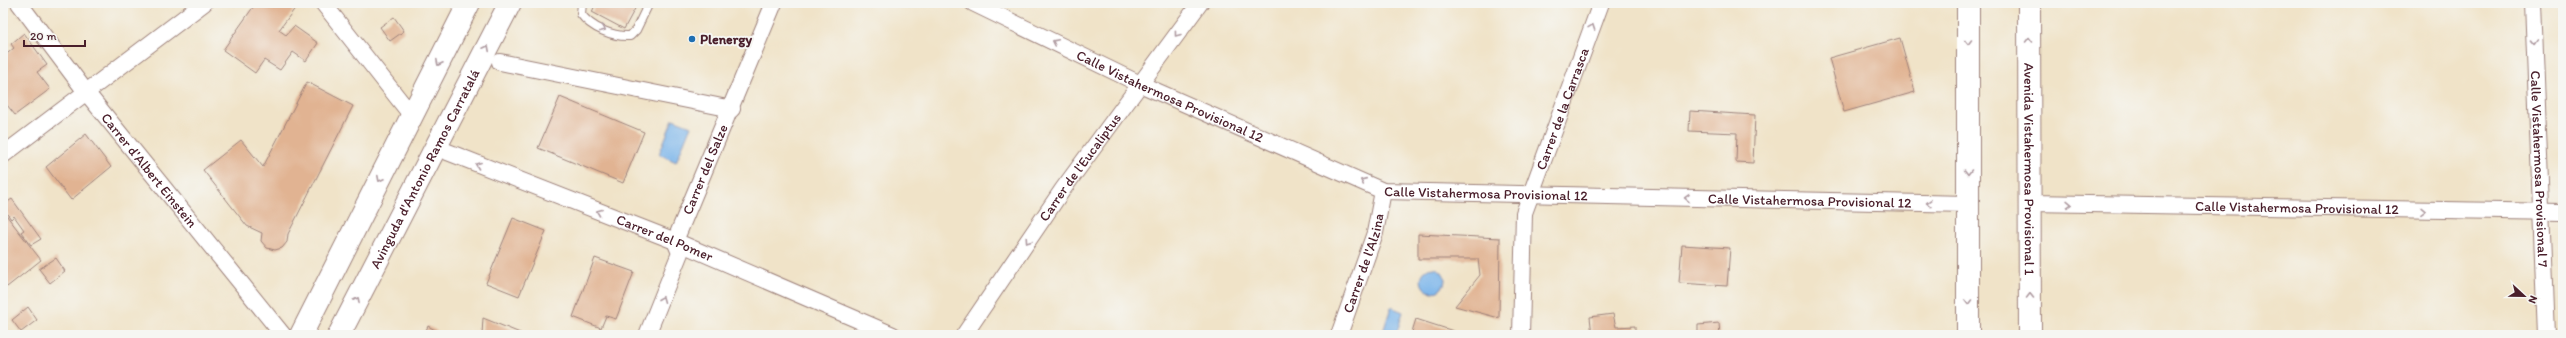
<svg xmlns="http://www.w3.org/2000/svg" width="2566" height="338" viewBox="0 0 2566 338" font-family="Itim,sans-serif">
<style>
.water{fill:#79b4ea;stroke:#626a8a}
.building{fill:#e1b392}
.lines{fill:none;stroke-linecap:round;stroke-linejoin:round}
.lane-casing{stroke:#9d817a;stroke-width:10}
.street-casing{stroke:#9d817a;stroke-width:18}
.secondary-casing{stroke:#9d817a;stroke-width:24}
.lane{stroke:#fff;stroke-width:8}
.street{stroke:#fff;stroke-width:16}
.secondary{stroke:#fff;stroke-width:22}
.oneway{stroke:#ae9aa0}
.poi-dot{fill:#1f6fb2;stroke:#f6f6f2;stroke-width:1.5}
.labels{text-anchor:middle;stroke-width:4;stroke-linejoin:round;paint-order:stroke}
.poi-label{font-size:14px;font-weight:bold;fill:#4a1f2b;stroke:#f6f6f2;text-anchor:start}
.street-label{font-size:14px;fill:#4a1f2b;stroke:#f6f6f2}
</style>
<rect width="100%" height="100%" fill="#f6f6f2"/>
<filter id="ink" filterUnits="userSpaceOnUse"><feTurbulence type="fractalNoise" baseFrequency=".025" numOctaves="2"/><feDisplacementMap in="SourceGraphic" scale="8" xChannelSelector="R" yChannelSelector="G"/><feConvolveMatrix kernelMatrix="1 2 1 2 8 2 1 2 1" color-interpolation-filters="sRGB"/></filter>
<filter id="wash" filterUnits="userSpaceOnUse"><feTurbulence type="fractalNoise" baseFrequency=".012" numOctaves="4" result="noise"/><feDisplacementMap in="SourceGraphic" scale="16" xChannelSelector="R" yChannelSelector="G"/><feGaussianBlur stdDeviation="0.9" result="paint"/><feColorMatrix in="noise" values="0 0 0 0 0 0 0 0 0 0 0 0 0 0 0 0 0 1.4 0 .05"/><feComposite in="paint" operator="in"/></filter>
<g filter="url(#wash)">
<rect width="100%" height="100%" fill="#f0e3c8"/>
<!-- water -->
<g class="water">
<path d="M673,119L691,126L676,162L659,154Z"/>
<circle cx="1433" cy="280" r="12"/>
<path d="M1391,307L1403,312L1396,335H1382Z"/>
</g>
<g id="blocks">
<!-- building -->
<g class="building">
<path d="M256,3H290L296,7L279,30L286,35L294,26L318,43L306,61L293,52L280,70L264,60L255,73L223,50Z"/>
<path d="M596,3H638L624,29L592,12Z"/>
<path d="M394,17L404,31L390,41L380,27Z"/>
<path d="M24,33L47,65L37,72L50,89L15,115L3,100V57L14,48L11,44Z"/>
<path d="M1900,38L1915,92L1844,112L1829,58Z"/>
<path d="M307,82L353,106L288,234L287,242L282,248L275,250L267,248L261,241L262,233L247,226L203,170L241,140L263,167Z"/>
<path d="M560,97L644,132L623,183L538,148Z"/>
<path d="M1690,111L1755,115L1753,163L1736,162L1737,133L1689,131Z"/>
<path d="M86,134L111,167L71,200L46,167Z"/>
<path d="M12,199L41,239L31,245L21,232L24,230L14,216L11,219L3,208V205Z"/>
<path d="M3,211L41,260L7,287L3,282Z"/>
<path d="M513,218L546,231L519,296L486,283Z"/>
<path d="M1418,234L1500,238L1499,318L1455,306L1480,275L1478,259H1418Z"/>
<path d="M1682,245L1730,248L1727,286L1679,283Z"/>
<path d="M56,258L65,271L50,283L39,269Z"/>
<path d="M595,258L634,272L616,319L606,316L601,328L573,317Z"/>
<path d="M28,307L37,320L21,332L12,320Z"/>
<path d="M1613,314L1616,327L1635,326V335H1592L1590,317Z"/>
<path d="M483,318L525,335H482Z"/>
<path d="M1416,319L1466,335H1411Z"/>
<path d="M1719,323L1720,335H1698V325Z"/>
<path d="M428,326L444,335H424Z"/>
</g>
</g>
</g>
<g filter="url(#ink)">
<use href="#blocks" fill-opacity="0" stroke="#9d817a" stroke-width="1"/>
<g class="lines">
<defs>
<path id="lane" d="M582,3L581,14C591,28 613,37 630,36L636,30L649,3"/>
<g id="street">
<path id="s1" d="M19,3L86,92L283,335"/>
<path d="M323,3L412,116"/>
<path id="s2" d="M973,3L1140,84L1383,191L1968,204"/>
<path id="s3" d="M2533,3L2546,335"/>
<path d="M500,62L732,109"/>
<path id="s4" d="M435,147L675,241L893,335"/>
<path d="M3,155L204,3"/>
<path id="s5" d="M2030,203L2563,212"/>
<path id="s6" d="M647,335L680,253L675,241L774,3"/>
<path id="s7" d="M964,335L1063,189L1200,3"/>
<path id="s8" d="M1339,335L1375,233L1383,191"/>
<path id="s9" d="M1521,335L1524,213L1601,3"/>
</g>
<g id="secondary">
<path d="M1968,3V335"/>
<path id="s10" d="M2029,3L2030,335"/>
<path d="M301,335L469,3"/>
<path id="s11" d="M339,335L510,3"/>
</g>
</defs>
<!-- lane casing -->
<use href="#lane" class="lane-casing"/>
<!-- street casing -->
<use href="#street" class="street-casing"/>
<!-- secondary casing -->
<use href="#secondary" class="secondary-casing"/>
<!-- lane -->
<use href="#lane" class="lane"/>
<!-- street -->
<use href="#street" class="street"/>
<!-- secondary -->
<use href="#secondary" class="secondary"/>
</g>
<!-- one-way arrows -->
<defs><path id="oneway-chevron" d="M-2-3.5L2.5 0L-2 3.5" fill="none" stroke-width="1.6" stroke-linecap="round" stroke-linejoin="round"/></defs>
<g class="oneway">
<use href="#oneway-chevron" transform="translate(1592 27) rotate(-70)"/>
<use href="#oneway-chevron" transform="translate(603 29) rotate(22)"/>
<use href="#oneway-chevron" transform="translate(1177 34) rotate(127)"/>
<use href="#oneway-chevron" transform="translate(2029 40) rotate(-90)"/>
<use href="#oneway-chevron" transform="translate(1055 42) rotate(-154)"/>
<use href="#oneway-chevron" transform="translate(1968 42) rotate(90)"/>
<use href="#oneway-chevron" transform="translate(2534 42) rotate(88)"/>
<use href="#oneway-chevron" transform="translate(487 48) rotate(-63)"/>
<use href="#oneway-chevron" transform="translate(439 63) rotate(117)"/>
<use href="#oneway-chevron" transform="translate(478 165) rotate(-159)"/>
<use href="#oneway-chevron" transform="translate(1968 172) rotate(90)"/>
<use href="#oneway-chevron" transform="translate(380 179) rotate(117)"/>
<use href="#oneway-chevron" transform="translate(1363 181) rotate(-156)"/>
<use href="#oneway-chevron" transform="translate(1687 198) rotate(-179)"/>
<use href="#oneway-chevron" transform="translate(1929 203) rotate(-179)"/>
<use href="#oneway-chevron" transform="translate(2069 204) rotate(1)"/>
<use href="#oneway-chevron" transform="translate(2423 211) rotate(1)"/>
<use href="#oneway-chevron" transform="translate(599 212) rotate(-159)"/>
<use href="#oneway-chevron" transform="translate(1028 241) rotate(124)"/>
<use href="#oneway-chevron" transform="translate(2030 296) rotate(-90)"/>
<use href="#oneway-chevron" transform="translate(662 299) rotate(-68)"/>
<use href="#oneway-chevron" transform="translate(357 300) rotate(-63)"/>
<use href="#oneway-chevron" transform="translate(1968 302) rotate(90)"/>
</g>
</g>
<!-- markers -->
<circle class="poi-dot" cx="692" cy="39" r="4"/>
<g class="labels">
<!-- poi labels -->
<g class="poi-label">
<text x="700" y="44">Plenergy</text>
</g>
<!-- street labels -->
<g class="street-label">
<text dy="5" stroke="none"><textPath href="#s2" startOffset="218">Calle Vistahermosa Provisional 12</textPath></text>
<text dy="5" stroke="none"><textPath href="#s9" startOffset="233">Carrer de la Carrasca</textPath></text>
<text dy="5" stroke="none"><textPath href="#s7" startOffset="204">Carrer de l'Eucaliptus</textPath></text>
<text dy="5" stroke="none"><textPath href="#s11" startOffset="187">Avinguda d'Antonio Ramos Carratalá</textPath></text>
<text dy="5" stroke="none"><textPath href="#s6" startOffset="179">Carrer del Salze</textPath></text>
<text dy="5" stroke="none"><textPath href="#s10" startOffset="166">Avenida Vistahermosa Provisional 1</textPath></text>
<text dy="5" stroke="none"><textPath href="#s3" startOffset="166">Calle Vistahermosa Provisional 7</textPath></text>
<text dy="5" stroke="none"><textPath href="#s1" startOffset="212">Carrer d'Albert Einstein</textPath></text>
<text dy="5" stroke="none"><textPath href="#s2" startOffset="554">Calle Vistahermosa Provisional 12</textPath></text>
<text dy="5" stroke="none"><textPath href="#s2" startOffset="878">Calle Vistahermosa Provisional 12</textPath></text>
<text dy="5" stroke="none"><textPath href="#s5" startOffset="267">Calle Vistahermosa Provisional 12</textPath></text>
<text dy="5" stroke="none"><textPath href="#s4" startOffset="247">Carrer del Pomer</textPath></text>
<text dy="5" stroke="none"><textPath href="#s8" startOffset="76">Carrer de l'Alzina</textPath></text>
</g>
</g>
<!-- margin -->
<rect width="2566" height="338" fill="none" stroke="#f6f6f2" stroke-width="16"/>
<!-- north arrow -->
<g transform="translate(2524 296) rotate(112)" stroke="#f6f6f2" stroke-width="3" paint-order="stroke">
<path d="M0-3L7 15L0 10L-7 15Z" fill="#4a1f2b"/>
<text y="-6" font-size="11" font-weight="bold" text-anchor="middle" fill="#4a1f2b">N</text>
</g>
<!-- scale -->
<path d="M24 40v6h61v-6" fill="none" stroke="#4a1f2b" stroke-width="2"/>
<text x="30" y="40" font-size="12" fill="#4a1f2b" stroke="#f6f6f2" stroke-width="3" paint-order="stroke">20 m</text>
</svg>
